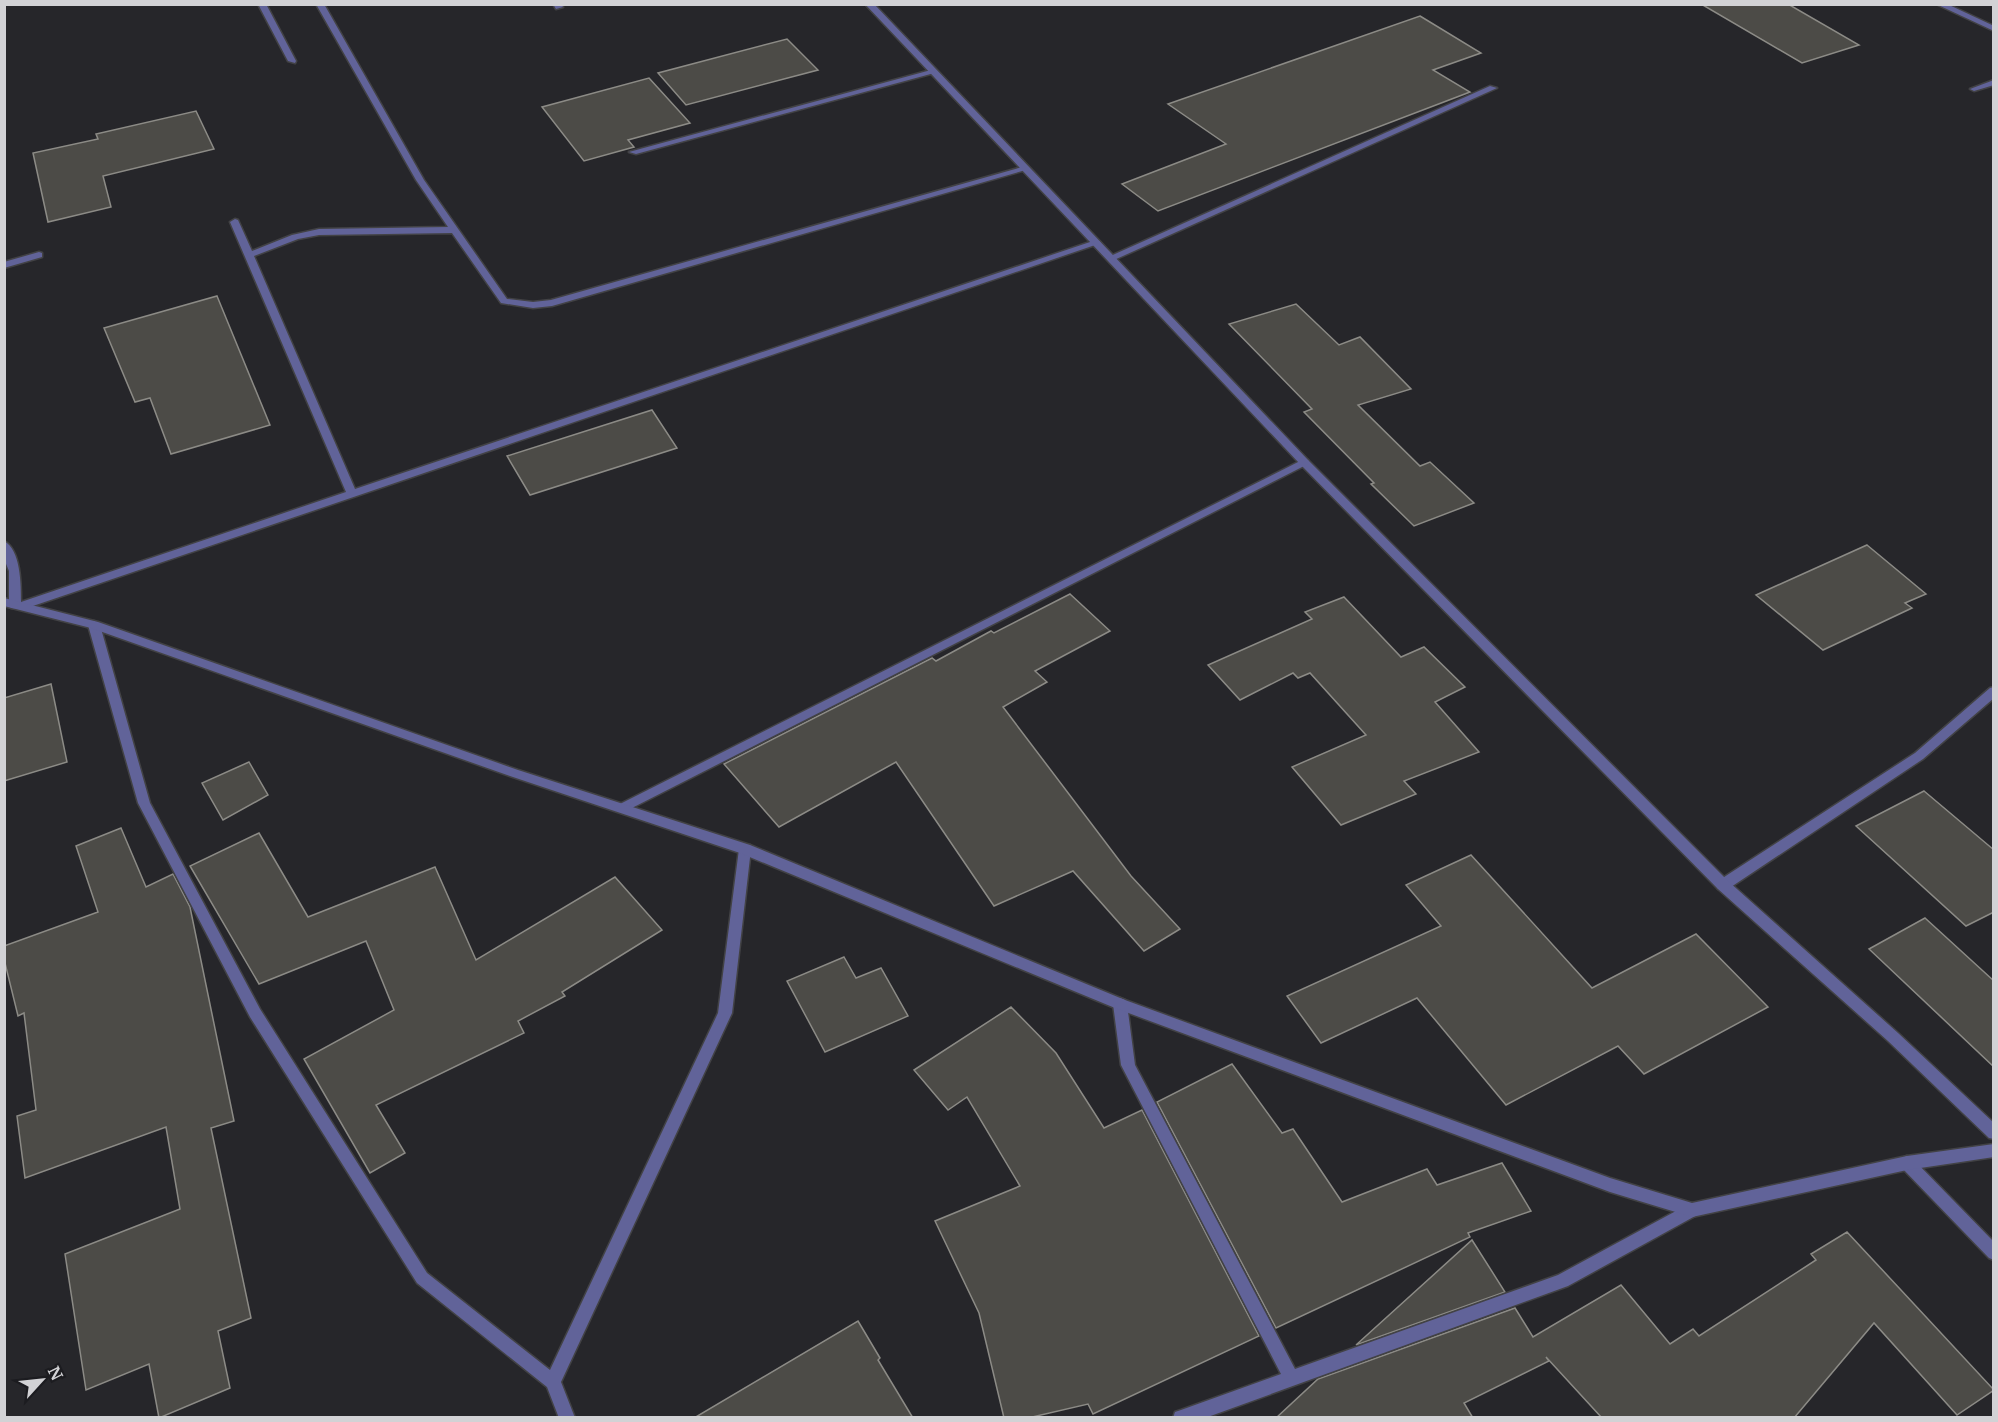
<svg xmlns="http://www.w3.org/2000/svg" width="1998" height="1422" viewBox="0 0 1998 1422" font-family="Merriweather,serif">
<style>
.building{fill:#4c4b47;stroke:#8c8b86;stroke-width:1.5}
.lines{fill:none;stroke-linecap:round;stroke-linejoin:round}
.service-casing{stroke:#424245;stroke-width:3}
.minor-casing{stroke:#424245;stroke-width:3}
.tertiary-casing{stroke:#424245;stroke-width:3}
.service{fill:#616399;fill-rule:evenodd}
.minor{fill:#616399;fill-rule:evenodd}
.tertiary{fill:#616399;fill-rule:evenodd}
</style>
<rect width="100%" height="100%" fill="#26262a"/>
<!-- building -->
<g class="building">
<path d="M1701,4H1788L1859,45L1802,63Z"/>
<path d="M1420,16L1481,53L1433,70L1470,92L1158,211L1122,184L1226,144L1168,104Z"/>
<path d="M787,39L818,70L686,105L658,73Z"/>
<path d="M649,78L690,123L628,140L634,147L584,161L542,107Z"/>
<path d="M196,111L214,149L103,176L111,207L48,222L33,153L98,139L96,134Z"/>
<path d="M217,296L270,425L171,454L150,398L135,402L104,328Z"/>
<path d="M1296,304L1339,345L1360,337L1411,389L1358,405L1420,466L1430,462L1474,503L1414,526L1371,484L1374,483L1304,412L1312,409L1229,324Z"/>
<path d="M652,410L677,448L530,495L507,456Z"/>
<path d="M1867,545L1926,594L1905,603L1912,608L1823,650L1756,595Z"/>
<path d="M1070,594L1110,631L1035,671L1047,682L1003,707L1131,876L1180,929L1144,951L1073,871L994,906L896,762L779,827L724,764L932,658L936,661L991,631L994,633Z"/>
<path d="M1344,597L1401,657L1424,647L1465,687L1435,702L1479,752L1404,781L1416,794L1341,825L1292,767L1366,735L1310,673L1298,678L1293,673L1240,700L1208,665L1312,619L1305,612Z"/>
<path d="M51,684L67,762L4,781V698Z"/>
<path d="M249,762L268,795L223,820L202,783Z"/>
<path d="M1924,791L1994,850V912L1966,926L1856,826Z"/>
<path d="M121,828L146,887L173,874L190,907L234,1121L211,1128L251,1318L218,1331L230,1388L159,1418L149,1364L86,1390L65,1254L180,1209L166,1127L25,1178L17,1116L36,1110L24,1013L18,1016L4,959V946L98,912L76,846Z"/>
<path d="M259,833L308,917L435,867L476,960L615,877L662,930L562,992L565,996L518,1021L524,1033L376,1105L405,1153L370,1173L304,1059L394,1010L366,941L259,984L190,866Z"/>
<path d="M1471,855L1592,988L1696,934L1768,1007L1644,1074L1618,1046L1506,1105L1417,998L1321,1043L1287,996L1441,926L1406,885Z"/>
<path d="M1925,918L1994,981V1067L1869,949Z"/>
<path d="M844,957L856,978L881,968L908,1016L825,1052L787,981Z"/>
<path d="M1011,1007L1056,1053L1104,1128L1142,1110L1259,1336L1093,1414L1088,1404L1028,1418H1004L979,1313L935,1221L1020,1186L967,1097L948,1110L914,1070Z"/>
<path d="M1232,1064L1282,1133L1293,1129L1342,1202L1427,1169L1437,1185L1502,1163L1531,1211L1468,1233L1470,1237L1276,1328L1157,1102Z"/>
<path d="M1847,1232L1994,1390L1957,1415L1874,1323L1794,1418H1602L1546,1357L1549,1361L1464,1403L1473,1418H1276L1318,1379L1515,1308L1533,1337L1621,1285L1670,1344L1693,1329L1699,1336L1816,1260L1811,1254Z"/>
<path d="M1472,1240L1505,1292L1356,1345Z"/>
<path d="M858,1321L880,1358L878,1360L913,1418H694Z"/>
</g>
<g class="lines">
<defs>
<g id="service">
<path d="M931,70L938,72L636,154L629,152Z"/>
<path d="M39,252L42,253V257L4,268V262Z"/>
</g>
<g id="minor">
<path d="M258,4H266L296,61L295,63L288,61Z"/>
<path d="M316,4H324L424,180L507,299L533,302L551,300L1022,167L1029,169L552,306L533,308L501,303L452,233L319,235L298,239L254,256L355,489L1093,241H1099L1101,243L24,609L11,608L9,605V571L4,559V541C21,550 21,585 21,602L346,492L230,222L235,219L238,220L252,251L292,235L319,229L448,227L416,180Z"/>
<path d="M553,4H561L563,7L556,9Z"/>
<path d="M1936,4H1947L1994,26V31Z"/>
<path d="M1994,80V85L1974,91L1970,89Z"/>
<path d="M1490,86L1497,88L1114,260H1108L1106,258Z"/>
<path d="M1304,459L1308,460L1309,462L1308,464L626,811H618L616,808L618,805Z"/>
<path d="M94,621L100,625L150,803L260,1009L427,1273L550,1370L718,1013L739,849L740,845H750L751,849L732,1013L561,1382L575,1418H559L547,1387L417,1283L250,1017L138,803L88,625Z"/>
<path d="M1994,687V698L1923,759L1728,889L1723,890L1718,889L1716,885L1718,881L1915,753L1990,688Z"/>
<path d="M1120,998L1125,1000L1127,1004L1135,1065L1295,1369L1558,1275L1687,1205L1692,1203L1697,1205L1699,1210L1697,1215L1568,1286L1205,1418H1173L1175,1412L1181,1410L1281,1374L1121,1065L1113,1004L1115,1000Z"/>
<path d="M1907,1156L1912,1158L1994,1242V1260L1989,1258L1902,1168L1900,1163L1902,1158Z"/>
</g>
<g id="tertiary">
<path d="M865,4H874L1308,460L1728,881L1898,1033L1994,1123V1139L1989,1138L1888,1041L1718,889L1300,464Z"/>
<path d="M4,598L98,622L518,770L750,845L1125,1000L1610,1178L1692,1203L1907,1156L1994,1144V1157L1907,1170L1692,1217L1610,1192L1115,1008L740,853L510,776L91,628L4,606Z"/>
</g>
</defs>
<!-- service casing -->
<use href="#service" class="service-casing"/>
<!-- minor casing -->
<use href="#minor" class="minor-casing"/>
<!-- tertiary casing -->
<use href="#tertiary" class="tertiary-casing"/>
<!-- service -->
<use href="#service" class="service"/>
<!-- minor -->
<use href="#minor" class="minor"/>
<!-- tertiary -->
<use href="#tertiary" class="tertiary"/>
</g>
<!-- border -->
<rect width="1998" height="1422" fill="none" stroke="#d2d2d5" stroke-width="12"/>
<!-- north arrow -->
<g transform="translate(42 1380) rotate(63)" stroke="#1c1c20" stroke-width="4.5" paint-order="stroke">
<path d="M0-4.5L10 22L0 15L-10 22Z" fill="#d2d2d5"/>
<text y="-9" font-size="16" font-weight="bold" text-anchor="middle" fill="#d2d2d5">N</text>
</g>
</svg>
